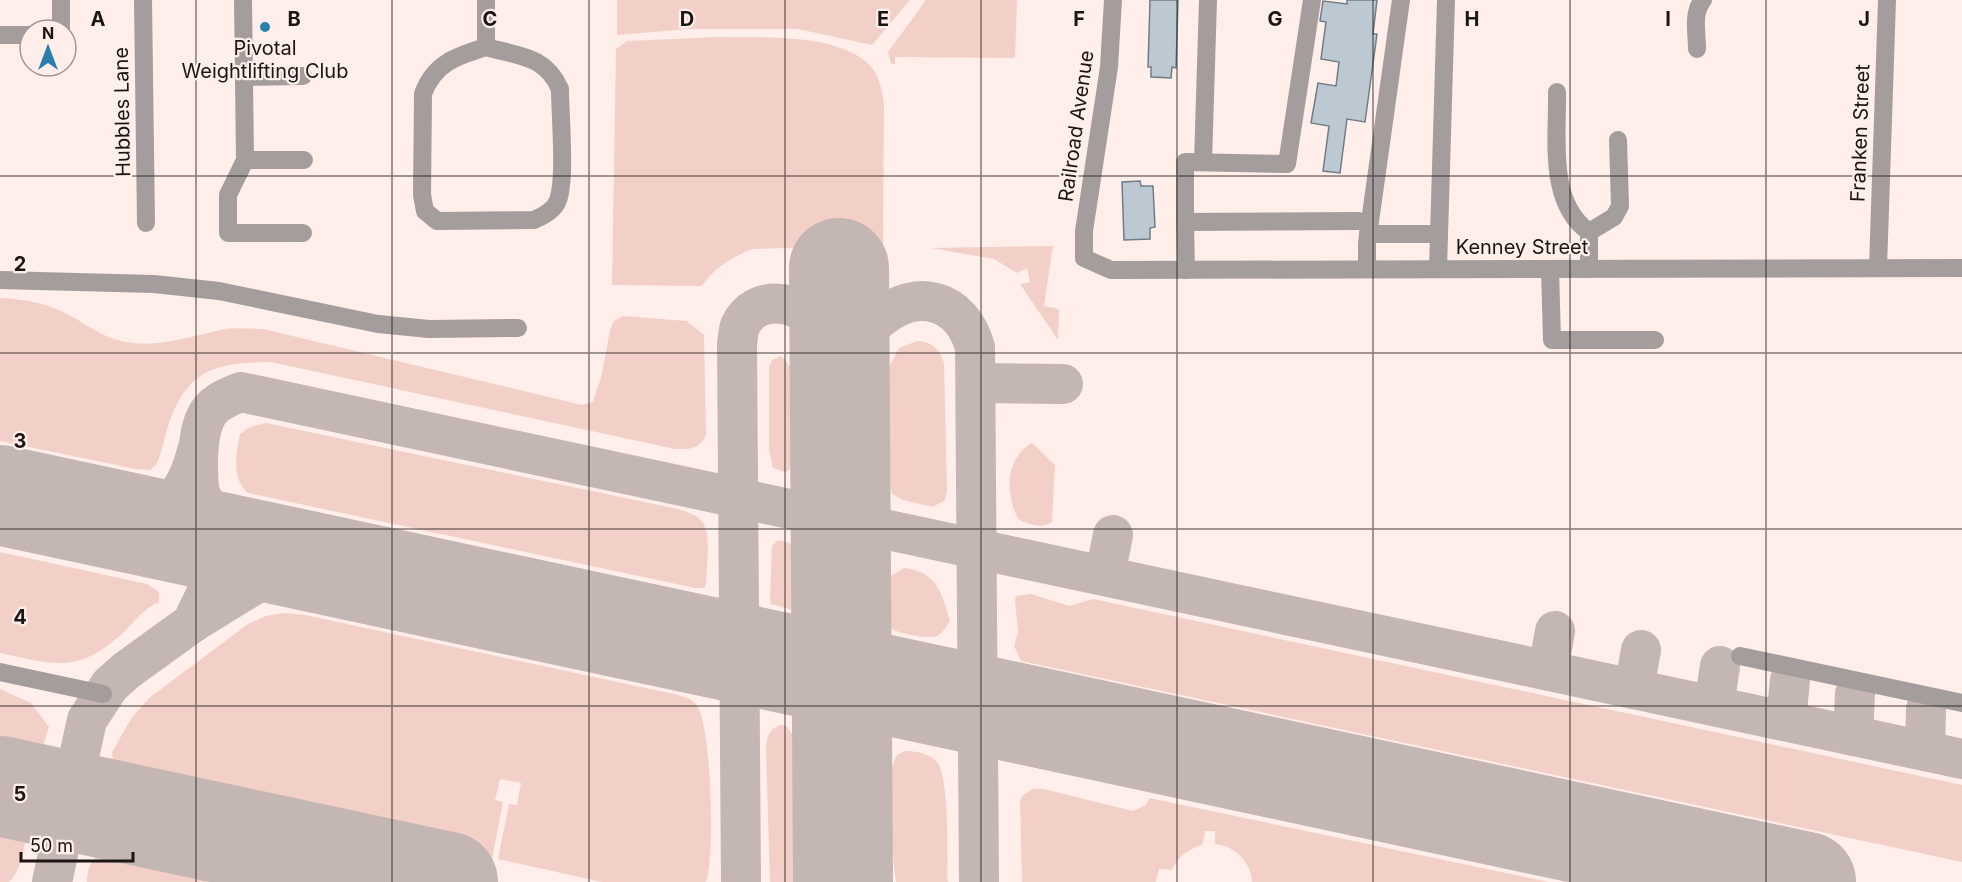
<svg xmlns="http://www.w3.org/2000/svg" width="1962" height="882" viewBox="0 0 1962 882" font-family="Inter,sans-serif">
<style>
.green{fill:#f3d0c7}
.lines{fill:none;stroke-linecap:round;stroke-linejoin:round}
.taxiway{stroke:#c4b6b2;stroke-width:40}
.runway{stroke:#c4b6b2;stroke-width:100}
.building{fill:#bcc9d2;stroke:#717d85;stroke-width:1.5}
.minor{stroke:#a49d9c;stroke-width:18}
.grid{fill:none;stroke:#1b1514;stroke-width:1.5;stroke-opacity:0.55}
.poi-dot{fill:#2980af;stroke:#ffeeea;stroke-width:2}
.labels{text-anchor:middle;stroke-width:4.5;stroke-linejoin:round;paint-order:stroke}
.poi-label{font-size:20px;fill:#1b1514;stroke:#ffeeea}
.street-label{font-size:20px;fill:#1b1514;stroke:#ffeeea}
.grid-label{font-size:20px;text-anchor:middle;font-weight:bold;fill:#1b1514;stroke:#ffeeea;stroke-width:4.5;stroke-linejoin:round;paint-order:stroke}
</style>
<rect width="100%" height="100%" fill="#ffeeea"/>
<!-- green -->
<g class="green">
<path d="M617,0H910L872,45L798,29H688L617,35Z"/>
<path d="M926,0H1017L1015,58L895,57V64H891L888,52Z"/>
<path d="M718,37C762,38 827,33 864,60C878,70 882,88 884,105L883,245L752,249C732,257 714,268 702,286L612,285L616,49L627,41Z"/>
<path d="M1053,246L1044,306L1059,309L1058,340L1020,284L1030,282L1027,268L1017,273L994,259L931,248Z"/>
<path d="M0,298C23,299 47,303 67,314C85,323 100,336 121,341C156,349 187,337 221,330C234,327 249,329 263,329L582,405L593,402L602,374L610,330L614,321L623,316L687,321L704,335L706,435C699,450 690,449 675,449L271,362C215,363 188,368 168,426C164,439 162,453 156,465L150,470L136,469L0,441Z"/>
<path d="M917,341C933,342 939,349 944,363L947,491L945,500L933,507L903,500L892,494L887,475V386L888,369L899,348Z"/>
<path d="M781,356L791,367L792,460L789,470L785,472L773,468L769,450V367L772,360Z"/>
<path d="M266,423L678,509C687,512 698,515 703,523C712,538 706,567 706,584L704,588H695L248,493C231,478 236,455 240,434L250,427Z"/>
<path d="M1032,443L1055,465L1052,522C1042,529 1029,525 1018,519C1006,494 1004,459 1032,443Z"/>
<path d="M778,540L790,543L794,551L796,609L793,610L771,604L770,600L772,546Z"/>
<path d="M0,552L147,584L159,592V602C143,609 136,620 124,632C79,674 56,665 0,653Z"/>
<path d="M904,568C937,571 942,594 950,621C947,626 943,633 937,636C927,639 894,634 889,626L888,592L891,576Z"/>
<path d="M1031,594L1069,606L1093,599L1962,785V862L1021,661L1014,646L1018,632L1015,600L1016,596Z"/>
<path d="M283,613L305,615L664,692C674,694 688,696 695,703C712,717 715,860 706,882H602L498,859L509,804L517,805L521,783L500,779L495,800L503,802L492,859L131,780C119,773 113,766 112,752L131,719L149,698L248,624L266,616Z"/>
<path d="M0,689L31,703L49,727L39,759L0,754Z"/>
<path d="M780,725L787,726L792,734L797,882H770L766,749C767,737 768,730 780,725Z"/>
<path d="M905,751C915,751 928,753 936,761C950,774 947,859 948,882H896C893,851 882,782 897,755Z"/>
<path d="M1032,789H1044L1133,811L1146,805L1149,798L1549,882H1252C1252,863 1234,845 1215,844V831H1205L1203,844C1189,850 1178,855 1172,870L1159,869L1156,882H1022L1020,802L1022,796Z"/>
<path d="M0,820L17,824L25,831C26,847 21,870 9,882H0Z"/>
<path d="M115,851L133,852L281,882H87C87,862 96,852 115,851Z"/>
</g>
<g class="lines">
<!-- taxiway -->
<g class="taxiway">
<path d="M839,381C849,359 859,335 879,319C917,287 961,299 975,347L979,882"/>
<path d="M976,383L1063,384"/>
<path d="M0,492L134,520C174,508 187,490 197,451"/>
<path d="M202,497C216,549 276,551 320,561"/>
<path d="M115,523C153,532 198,539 208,584"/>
<path d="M1105,575L1113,535"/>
<path d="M192,623L257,583L303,568L327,569L468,599"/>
<path d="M1548,670L1555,631"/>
<path d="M1634,689L1641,650"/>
<path d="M1714,706L1720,666"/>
<path d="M1786,721L1790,680"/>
<path d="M1853,736L1855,694"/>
<path d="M1925,751L1926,709"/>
<path d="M52,882L87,720L110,685L127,670L192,623L206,594L209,575C205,535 189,455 205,419C211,404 227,397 241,392L1962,759"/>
<path d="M741,882L737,344C738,339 738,331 740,326C755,293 800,300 818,324C830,340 835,362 839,381"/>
</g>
<!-- runway -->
<g class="runway">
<path d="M839,268L843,882"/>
<path d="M0,495L1806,882"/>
<path d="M0,786L448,882"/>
</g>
</g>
<!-- building -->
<g class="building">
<path d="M1150,0H1178L1176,68L1172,67L1171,78L1151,77V67H1148Z"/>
<path d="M1347,0H1377L1373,34H1377L1365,122L1347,119L1340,173L1323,171L1329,126L1311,123L1318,83L1336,86L1339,62L1321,59L1326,22L1320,21L1323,1L1347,4Z"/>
<path d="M1140,181L1141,186H1153L1155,227L1150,228V239L1124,240L1122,182Z"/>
</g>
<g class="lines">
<!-- minor -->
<g class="minor">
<path d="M143,0L146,223"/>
<path d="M243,0L245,160L228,195V233H303"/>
<path d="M1113,0L1109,67L1084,231V258L1111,270L1962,268"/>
<path d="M61,30V0"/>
<path d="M0,35H30"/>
<path d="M486,47C518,56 545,55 560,89C560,114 566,179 558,200C555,210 543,216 534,220L437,221L425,211L422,195L423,94C434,63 457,56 486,47Z"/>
<path d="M486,47V0"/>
<path d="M1697,49C1697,32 1692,13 1703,0"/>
<path d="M244,77L303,76"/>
<path d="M1557,92C1558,137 1547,202 1589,232V269"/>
<path d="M245,160H304"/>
<path d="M1203,162L1208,0"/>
<path d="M1185,222V162L1287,164L1312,0"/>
<path d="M1589,232L1614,217L1620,206L1618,140"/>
<path d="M1368,234H1439"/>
<path d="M1878,268L1887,0"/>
<path d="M1367,269V243L1401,0"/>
<path d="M1438,269L1446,0"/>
<path d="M1550,269L1552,340H1655"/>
<path d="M1186,270L1185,222L1359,221"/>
<path d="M0,280L154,284L219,291L378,324L429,329L518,328"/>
<path d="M1740,656L1962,703"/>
<path d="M0,672L103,694"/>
</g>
</g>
<!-- grid -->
<path class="grid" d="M196,0V882M392,0V882M589,0V882M785,0V882M981,0V882M1177,0V882M1373,0V882M1570,0V882M1766,0V882M0,176H1962M0,353H1962M0,529H1962M0,706H1962"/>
<!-- markers -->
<circle class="poi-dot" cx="265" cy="27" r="6"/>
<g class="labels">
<!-- poi labels -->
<g class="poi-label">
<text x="265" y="55">Pivotal<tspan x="265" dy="23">Weightlifting Club</tspan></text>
</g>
<!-- street labels -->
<g class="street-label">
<text transform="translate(122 112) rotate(-91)" y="7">Hubbles Lane</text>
<text transform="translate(1076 126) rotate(-82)" y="7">Railroad Avenue</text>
<text transform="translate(1860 133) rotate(-88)" y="7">Franken Street</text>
<text x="1522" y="254">Kenney Street</text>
</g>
</g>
<g class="grid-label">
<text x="98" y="26">A</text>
<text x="294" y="26">B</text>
<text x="490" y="26">C</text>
<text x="687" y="26">D</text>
<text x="883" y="26">E</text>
<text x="1079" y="26">F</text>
<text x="1275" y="26">G</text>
<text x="1472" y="26">H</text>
<text x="1668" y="26">I</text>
<text x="1864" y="26">J</text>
<text x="20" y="271">2</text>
<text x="20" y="448">3</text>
<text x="20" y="624">4</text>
<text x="20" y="801">5</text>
</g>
<!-- north arrow -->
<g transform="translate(48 48)"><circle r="28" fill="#ffeeea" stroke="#a49794" stroke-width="1.5"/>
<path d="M0-4.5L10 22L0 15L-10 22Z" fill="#2980af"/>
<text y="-9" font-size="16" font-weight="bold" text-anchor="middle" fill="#1b1514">N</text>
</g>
<!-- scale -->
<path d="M21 852v9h112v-9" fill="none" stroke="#1b1514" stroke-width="3"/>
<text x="30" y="852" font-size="18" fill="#1b1514" stroke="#ffeeea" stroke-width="4.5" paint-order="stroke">50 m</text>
</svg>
